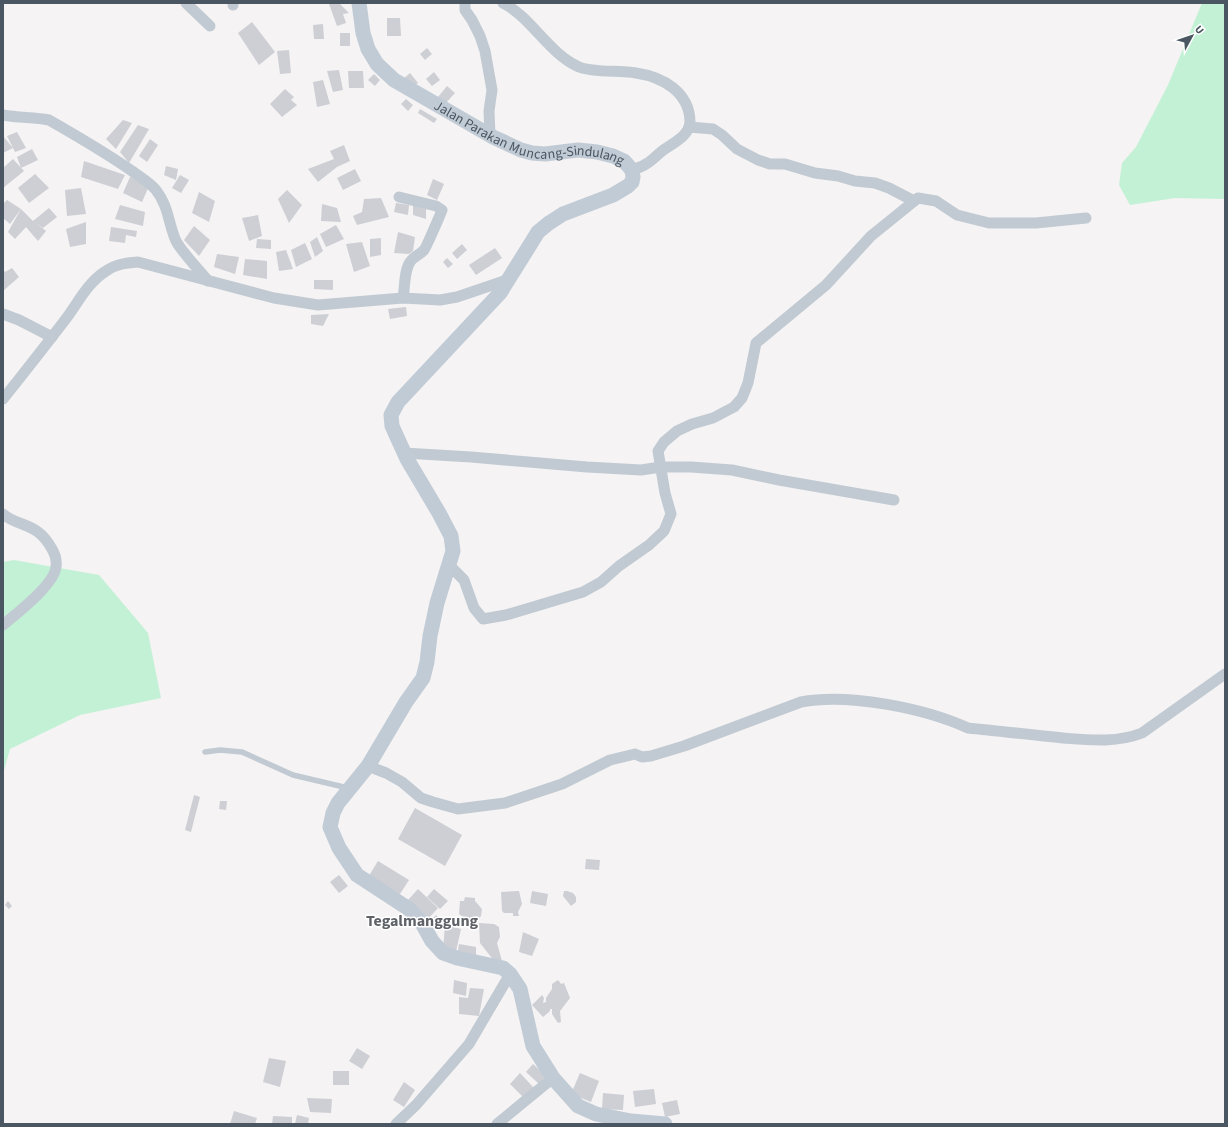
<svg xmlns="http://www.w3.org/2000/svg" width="1228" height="1127" viewBox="0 0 1228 1127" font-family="'Source Sans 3',sans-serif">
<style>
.green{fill:#c3f1d5}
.building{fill:#cdcfd5}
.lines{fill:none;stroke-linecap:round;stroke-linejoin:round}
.lane{stroke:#c1cad2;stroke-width:5.5}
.street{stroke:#c1cad2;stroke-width:11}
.secondary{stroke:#c1cbd6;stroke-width:15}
.labels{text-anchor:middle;stroke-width:3;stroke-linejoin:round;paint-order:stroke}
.street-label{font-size:14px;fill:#4a5661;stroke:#fff}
.quarter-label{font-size:16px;font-weight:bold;fill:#5f6368;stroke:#fff}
</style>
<rect width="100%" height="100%" fill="#f5f3f3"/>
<!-- green -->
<g class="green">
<path d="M1202,3H1225V199L1175,198L1130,205L1119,185L1122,163L1136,147L1168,85Z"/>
<path d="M14,560L99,575L148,633L161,698L80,715L10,749L3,774V562Z"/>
</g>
<!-- building -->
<g class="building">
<path d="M331,3H339L349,13L343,14L346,23L337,26L329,4Z"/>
<path d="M387,18H400L401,36H387Z"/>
<path d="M252,22L275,52L259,65L238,33Z"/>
<path d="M323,24L324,39H314L313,25Z"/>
<rect x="340" y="33" width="10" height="13"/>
<path d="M427,48L432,54L425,60L420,54Z"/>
<path d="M289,50L291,73L280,74L277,51Z"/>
<path d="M339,70L343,90L333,92L327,71Z"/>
<path d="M348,71H363L364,88H349Z"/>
<path d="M434,72L440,80L432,86L426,79Z"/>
<path d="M410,73L418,83L409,89L402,80Z"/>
<path d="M374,74L380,80L375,86L368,80Z"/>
<path d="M323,80L330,104L317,107L313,82Z"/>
<path d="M447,86L455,93L445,104L438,97Z"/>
<path d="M285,89L294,97L291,100L297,105L282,117L270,104Z"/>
<path d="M406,99L413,105L408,111L401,104Z"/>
<path d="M420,109L437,119L434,123L418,113Z"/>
<path d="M123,120L132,123L116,149L106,139Z"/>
<path d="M138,125L149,129L129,163L120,152Z"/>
<path d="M17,132L26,148L15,152L7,136Z"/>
<path d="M3,136L13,148L3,153Z"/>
<path d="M150,139L158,145L147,162L139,156Z"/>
<path d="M344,145L350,161L337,167L318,182L308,169L334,159L330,151Z"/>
<path d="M32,149L38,160L21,168L17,157Z"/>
<path d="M13,159L24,171L3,188V168Z"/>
<path d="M84,161L125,175L118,189L81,177Z"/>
<path d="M166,166L178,169L176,180L164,175Z"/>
<path d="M355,169L361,181L343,190L337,178Z"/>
<path d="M35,174L49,188L29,203L18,188Z"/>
<path d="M180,175L189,180L181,193L172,188Z"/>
<path d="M130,177L149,186L142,202L123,193Z"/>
<path d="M433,179L444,184L437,200L427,195Z"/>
<path d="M81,188L86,214L67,216L65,190Z"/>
<path d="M287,190L302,205L289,223L278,199Z"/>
<path d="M199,192L215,201L209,222L192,213Z"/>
<path d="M381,198L389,217L357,225L353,216L362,212L364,199Z"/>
<path d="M7,200L21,209L10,224L3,218V204Z"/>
<path d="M396,203L409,205L408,215L394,212Z"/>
<path d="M322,204L337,208L341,222L321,221Z"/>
<path d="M120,205L145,212L143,226L115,219Z"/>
<path d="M413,205L426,209V219L413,215Z"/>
<path d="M49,208L57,217L43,228L36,223L46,231L38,241L26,227L15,239L8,232L21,209L33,221Z"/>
<path d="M258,215L262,236L249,241L242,218Z"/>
<path d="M86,222V244L70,247L66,229Z"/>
<path d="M336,225L344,239L326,247L320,234Z"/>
<path d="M194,226L210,240L199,256L184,240Z"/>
<path d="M111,227L137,231L136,237L126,235L125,243L109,241Z"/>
<path d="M398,232L415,237L413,251L409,254L394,253Z"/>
<path d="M317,237L323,251L315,257L310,242Z"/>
<path d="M381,238V255L370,257V239Z"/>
<path d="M257,239L271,240V249L256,248Z"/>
<path d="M362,242L370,266L354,272L346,244Z"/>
<path d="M305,243L312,259L296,267L291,250Z"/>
<path d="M462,244L467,250L457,259L452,253Z"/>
<path d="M495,248L502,258L476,275L469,265Z"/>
<path d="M286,250L293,269L279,271L276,252Z"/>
<path d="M217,254L239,257L235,274L214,267Z"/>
<path d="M447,258L453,264L448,268L443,262Z"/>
<path d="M245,259L267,261V279L243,275Z"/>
<path d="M12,268L19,277L3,291V269L5,272Z"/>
<path d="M314,280H333V290L314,289Z"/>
<path d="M406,307L407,316L390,319L388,309Z"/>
<path d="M329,314L323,326L311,324V315Z"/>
<path d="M194,795L200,797L191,832L185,830Z"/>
<path d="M220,801H227L226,810L219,809Z"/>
<path d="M415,808L462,835L445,866L398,839Z"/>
<path d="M586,859L600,860L599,870L585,869Z"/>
<path d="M378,861L409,880L398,897L367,879Z"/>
<path d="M339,875L348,886L339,893L330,882Z"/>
<path d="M418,889L438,908L428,919L408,900Z"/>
<path d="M434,889L448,901L440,909L427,897Z"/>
<path d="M519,891L522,904L518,912L519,916H513V913H504L502,911L501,892Z"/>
<path d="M532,891L548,894L546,906L530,903Z"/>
<path d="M564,891H567L573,893L576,897V902L571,906L563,896Z"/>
<path d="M465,897L475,898V901L482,909L481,916L477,921L471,923L459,914L460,901H464Z"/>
<path d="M8,901L12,906L9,909L5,905Z"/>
<path d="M436,915L444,923L438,928L430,921Z"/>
<path d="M479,923L494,924L499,927L500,937L497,943L502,961L495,962L480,943Z"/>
<path d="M445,925L461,929L455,956L443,950Z"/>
<path d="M523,932L539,939L532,956L519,952Z"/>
<path d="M459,944L476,947V961L457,957Z"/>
<path d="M454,980L467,983L466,996L453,993Z"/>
<path d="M558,980L561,984L564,983L570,998L560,1011L561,1022L558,1023L552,1014V1009H550V1011L543,1017L532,1005L542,995L544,998L543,1003L546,1002V998L552,989V984Z"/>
<path d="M470,988L484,989L479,1016L459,1014V997L468,998Z"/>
<path d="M357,1048L370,1056L362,1069L349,1061Z"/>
<path d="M269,1058L286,1061L280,1087L263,1082Z"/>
<path d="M533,1064L546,1076L539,1084L526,1072Z"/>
<rect x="333" y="1071" width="16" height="14"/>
<path d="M520,1073L534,1088L524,1098L510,1084Z"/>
<path d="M580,1073L599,1081L591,1102L571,1094Z"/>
<path d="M404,1082L415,1090L404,1107L393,1100Z"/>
<path d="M654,1089L656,1104L635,1107L633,1091Z"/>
<path d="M603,1093L624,1095L623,1110L602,1109Z"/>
<path d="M307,1098L332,1099L331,1113L310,1112Z"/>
<path d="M677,1100L680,1114L665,1117L662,1103Z"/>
<path d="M234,1111L257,1118L255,1124H230Z"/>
<path d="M297,1115L309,1118L308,1124H295Z"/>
<path d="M273,1116L292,1117V1124H272Z"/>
</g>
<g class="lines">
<!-- lane -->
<path class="lane" d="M205,752L220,750L242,752L293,775L348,788"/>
<!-- street -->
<g class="street">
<path d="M186,3L210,26"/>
<path d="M465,3V10L472,20L480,36L485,51L492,90L489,111L490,135"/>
<path d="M503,3C531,17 548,53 579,67C594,73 620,70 636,73C663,77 689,92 690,121C690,136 673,143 662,151C657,155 652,161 646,164C642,167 637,168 632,170"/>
<path d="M233,5V3"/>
<path d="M3,115C19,118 34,117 49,120C77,136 106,153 132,171C140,177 150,183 156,190C169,207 168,223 176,241C181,251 200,271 208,281"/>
<path d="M689,127L713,129L722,135L737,149L758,160L770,164H785L815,173L838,176L855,181L875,183L889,188L914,201"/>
<path d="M399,197L436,206L442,210C441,213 426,248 424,250C420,255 414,256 410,262C404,271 405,287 403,298"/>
<path d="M3,314L19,320L52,337"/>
<path d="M3,399C24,373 45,346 65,320C78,303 87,283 106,271C116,264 126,263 138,262L274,298L318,305L403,298L440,300L457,297L507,280"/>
<path d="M404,453L471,457L587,467L641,470L661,467H691L732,470L779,480L894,500"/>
<path d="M3,514C13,523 28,524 38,532C45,537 48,542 52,549C55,554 57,560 56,567C54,585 17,613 3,625"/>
<path d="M449,565L464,580L474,608L483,619L506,615L583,592L601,582L619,566L649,545L664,531L671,514L665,493L658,451L664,442L677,431L692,424L713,418L734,407L742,398L748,383L756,343L826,285L871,236L918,198L936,201L957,215L989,223H1036L1086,218"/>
<path d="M368,766L386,773L402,782L421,798L433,802L458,809L505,803L562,784L610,760L635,754L642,757L651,756L684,746L801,702C848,693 924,708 968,728C1000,731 1031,735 1063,738C1089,740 1117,743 1142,733L1225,674"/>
<path d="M396,1124L416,1105L469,1044L510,974"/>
<path d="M497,1124L553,1078"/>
</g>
<!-- secondary -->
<path class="secondary" id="s1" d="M359,3L363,33L368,49L377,64L394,80L493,137L521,150L532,153L545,154L578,150L597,152L613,156L624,161L632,170L633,177L632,182L628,186L613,195L563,214L549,223L538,232L500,293L398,402L391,415L392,426L407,459L439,513L451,536L453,551L437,603L430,636L427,662L423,678L406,702L368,766L338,803L333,813L330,827L339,848L357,875L409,909L422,923L432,941L443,953L457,958L503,968L510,974L520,989L533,1046L553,1078L578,1106L596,1114L631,1121L665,1124"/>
</g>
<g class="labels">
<!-- street labels -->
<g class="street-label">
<text dy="5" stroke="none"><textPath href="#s1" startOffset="237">Jalan Parakan Muncang-Sindulang</textPath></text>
</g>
<!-- quarter labels -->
<g class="quarter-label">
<text x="422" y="926">Tegalmanggung</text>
</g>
</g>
<!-- border -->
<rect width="1228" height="1127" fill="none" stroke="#4a5661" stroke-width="8"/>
<!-- north arrow -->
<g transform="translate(1192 36) rotate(50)" stroke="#ffffff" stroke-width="3" paint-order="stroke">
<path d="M0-3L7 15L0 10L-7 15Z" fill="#4a5661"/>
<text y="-6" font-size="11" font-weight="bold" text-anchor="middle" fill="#4a5661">U</text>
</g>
</svg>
